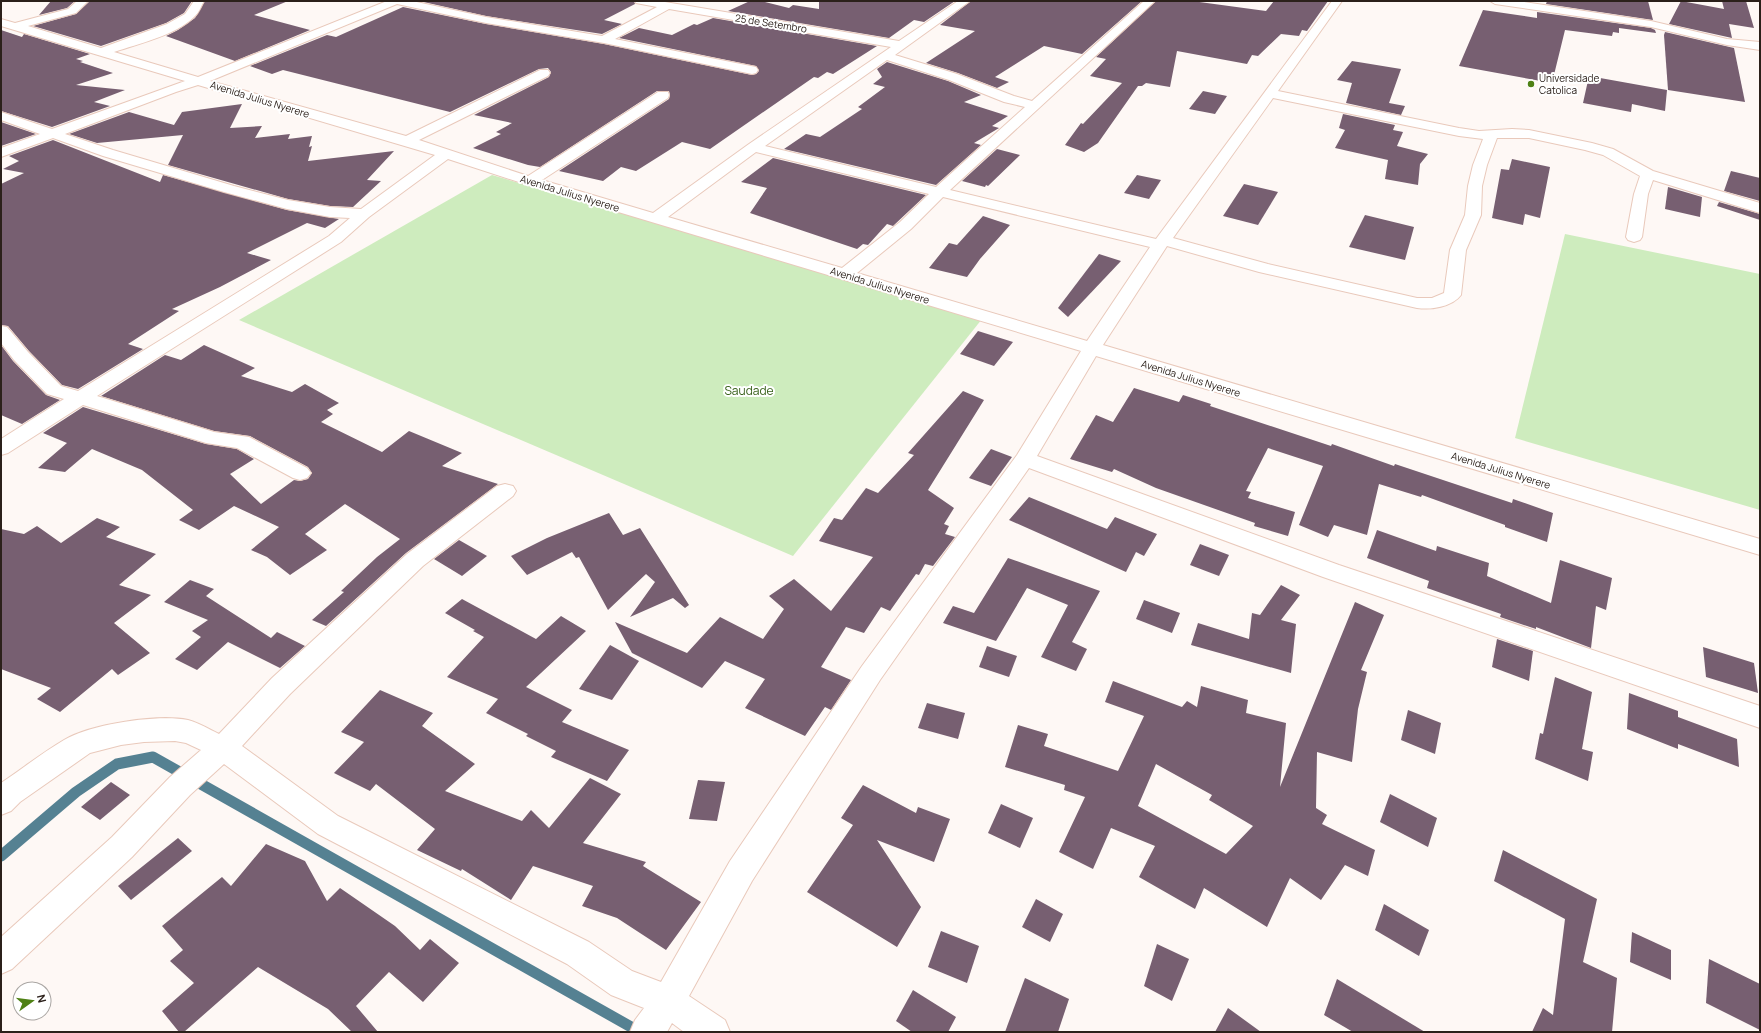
<svg xmlns="http://www.w3.org/2000/svg" width="1761" height="1033" viewBox="0 0 1761 1033" font-family="Manrope,sans-serif">
<style>
.green{fill:#ceecbe}
.lines{fill:none;stroke-linecap:round;stroke-linejoin:round}
.stream{stroke:#558192;stroke-width:11}
.building{fill:#775f71;fill-rule:evenodd}
.minor-casing{stroke:#e9c9bb;stroke-width:2}
.minor{fill:#fff;fill-rule:evenodd}
.poi-dot{fill:#4f8115;stroke:#fff;stroke-width:1.5}
.labels{text-anchor:middle;stroke-width:4;stroke-linejoin:round;paint-order:stroke}
.far-street-label{font-size:10px;fill:#2b201a;stroke:#fff}
.far-poi-label{font-size:10px;fill:#2b201a;stroke:#fff;text-anchor:start}
.park-label{font-size:12px;fill:#39611b;stroke:#fff}
</style>
<rect width="100%" height="100%" fill="#fef8f5"/>
<!-- green -->
<g class="green">
<path d="M492,175L982,319L793,556L239,320Z"/>
<path d="M1565,234L1760,274V510L1515,438Z"/>
</g>
<g class="lines">
<!-- stream -->
<path class="stream" d="M1,856L76,792L117,764L153,757L640,1032"/>
</g>
<!-- building -->
<g class="building">
<path d="M51,1H75L67,8L39,15Z"/>
<path d="M90,1H192L184,13L166,23L101,46L33,26L76,14Z"/>
<path d="M205,1H288L254,15L310,30L235,61L166,36L178,30L195,18Z"/>
<path d="M419,1H634L635,4L604,20L622,24L602,34L486,16Z"/>
<path d="M750,1H761L789,8L793,5L819,9V1H955L924,22L914,20L889,38L728,11Z"/>
<path d="M971,1H1142L1082,54L1044,46L995,77L1009,82L997,88L958,73L926,63L975,31L940,25Z"/>
<path d="M1156,1H1192L1266,11L1274,1H1328L1307,31L1302,30L1299,36L1281,34L1258,56L1252,55L1247,64L1177,51L1170,87L1146,83L1142,86H1138L1098,143L1084,152L1065,145L1081,123L1083,124L1122,83L1090,76L1106,59L1096,57Z"/>
<path d="M1547,1H1648L1653,20L1546,4Z"/>
<path d="M1681,1L1724,9L1722,1H1746L1754,28L1729,24L1732,38L1669,24Z"/>
<path d="M403,7L486,24L604,44L752,75L756,74L759,71L756,66L619,38L639,28L672,35L694,24L697,25L713,18L877,46L833,74L827,72L818,78L814,77L710,149L682,142L636,171L621,167L603,181L559,171L669,99L670,95L669,91H657L540,167L528,165L473,148L501,134L496,132L512,123L474,115L549,77L551,72L548,68L539,69L450,112L283,70L272,74L250,66L327,35L336,37Z"/>
<path d="M1483,10L1537,18V12L1651,28L1655,30L1656,33L1619,28V33L1613,32L1612,36L1565,30L1552,83L1459,66Z"/>
<path d="M1,30L22,37L24,34L90,54L76,59L83,61L80,62L113,73L76,85L125,90L94,102L110,106L52,127L1,111Z"/>
<path d="M1665,32L1734,48L1745,102L1668,90L1664,35Z"/>
<path d="M1352,61L1401,69L1389,103L1405,106L1401,115L1346,103L1352,83L1337,80Z"/>
<path d="M887,62L948,81L981,95L964,102L1008,116L992,126L999,128L974,143L981,145L936,185L784,149L806,134L820,137L862,109L858,107L885,87L873,84L882,77L877,69Z"/>
<path d="M1589,76L1667,90L1665,111L1632,104L1631,112L1583,103Z"/>
<path d="M1203,91L1227,96L1215,114L1189,109Z"/>
<path d="M242,104L230,128L262,126L255,138L290,134L288,139L312,136L309,147L312,146L308,161L394,151L367,180L381,181L353,207L330,206L288,199L168,165L183,135L97,143L69,134L129,112L174,125L182,112Z"/>
<path d="M1343,114L1395,125L1393,130L1403,132L1397,146L1428,154L1420,164L1418,185L1385,179L1388,160L1335,148L1345,130L1339,128Z"/>
<path d="M1,122L36,134L1,146Z"/>
<path d="M53,140L160,182L163,175L287,210L339,219L325,228L307,223L247,253L271,260L220,287L172,309L179,311L128,344L143,349L78,389L62,385L29,351L8,326L1,325V184L24,173L3,169L19,161L9,156Z"/>
<path d="M997,149L1020,155L988,186L986,185L985,187L962,181Z"/>
<path d="M773,158L926,195L893,226L887,224L868,245L863,244L857,249L750,213L767,188L741,182Z"/>
<path d="M1512,159L1550,167L1540,218L1525,214L1523,225L1492,218L1501,169L1509,170Z"/>
<path d="M1731,171L1760,178V201L1724,191Z"/>
<path d="M1137,175L1161,180L1149,199L1124,193Z"/>
<path d="M1244,184L1278,192L1258,225L1223,216Z"/>
<path d="M1668,187L1702,197L1700,217L1665,209Z"/>
<path d="M1719,202L1760,214V220L1717,206Z"/>
<path d="M1365,215L1414,227L1405,260L1349,247Z"/>
<path d="M983,216L1010,225L980,259L967,277L929,268L949,243L957,245Z"/>
<path d="M1099,254L1121,261L1068,317L1058,308Z"/>
<path d="M978,331L1013,342L994,366L960,354Z"/>
<path d="M1,345L13,361L46,395L60,400L22,424L1,415Z"/>
<path d="M204,345L255,368L241,376L292,392L305,384L339,403L327,410L333,414L321,422L382,452L409,431L462,453L442,466L498,484L406,553L326,626L312,620L344,592L341,591L377,557L400,539L345,504L305,534L327,550L290,575L267,557L251,550L279,527L234,506L199,530L179,520L193,510L142,470L92,449L65,472L38,468L67,443L43,433L83,407L206,444L237,449L254,459L230,474L261,504L294,480L300,481L308,479L312,473L308,467L250,436L214,431L101,396L165,355L181,360Z"/>
<path d="M1134,388L1179,402L1183,395L1211,404L1210,406L1331,446L1332,444L1394,466L1395,464L1512,503L1513,499L1553,513L1547,542L1505,527V525L1422,495L1421,497L1379,484L1367,535L1334,525L1328,537L1299,525L1323,466L1268,448L1246,491L1251,492L1248,498L1295,512L1288,536L1254,526L1255,523L1156,488L1114,469L1112,472L1070,459L1096,415L1113,422Z"/>
<path d="M963,391L984,400L928,490L954,508L944,524L949,526L945,534L955,537L933,566L925,564L919,575L916,574L890,611L881,607L864,633L846,627L821,667L851,680L831,710L825,707L805,736L745,708L765,679L725,661L702,688L632,653L615,622L687,653L720,617L763,639L784,609L769,596L794,579L831,611L873,557L819,541L834,518L842,520L866,488L878,493L914,455L908,453Z"/>
<path d="M991,449L1012,457L991,486L969,478Z"/>
<path d="M1029,497L1107,529L1115,517L1157,534L1144,556L1136,552L1126,572L1009,520Z"/>
<path d="M609,513L623,535L640,528L689,605L685,608L673,598L630,617L655,582L646,574L608,610L579,557L576,558L572,552L527,575L511,556L547,538Z"/>
<path d="M97,518L120,527L106,537L156,554L119,585L151,595L114,623L150,653L118,675L112,669L60,712L37,699L51,688L1,669V529L24,534L37,526L61,543Z"/>
<path d="M1377,530L1436,551L1437,546L1489,563L1487,576L1551,603L1560,560L1612,578L1606,610L1596,606L1591,648L1536,627V629L1500,617L1501,614L1427,588L1429,581L1367,558Z"/>
<path d="M459,540L487,556L462,576L434,559Z"/>
<path d="M1200,544L1229,555L1219,576L1190,565Z"/>
<path d="M1008,558L1100,591L1072,642L1087,649L1076,671L1041,657L1068,605L1027,588L996,641L943,623L953,606L974,613Z"/>
<path d="M190,580L214,589L206,596L271,638L277,632L305,646L280,668L228,642L197,670L175,659L201,637L192,631L208,620L164,602Z"/>
<path d="M1281,585L1300,595L1281,620L1296,624L1291,673L1191,645L1198,623L1249,639L1252,613L1260,615Z"/>
<path d="M462,599L536,639L561,616L586,631L526,687L572,710L562,722L629,750L607,781L551,757L556,751L526,736L528,734L486,713L498,699L447,677L484,637L473,631L475,630L445,613Z"/>
<path d="M1144,600L1180,613L1172,633L1136,619Z"/>
<path d="M1355,602L1384,615L1361,670L1367,672L1358,709L1352,762L1317,752L1316,808L1327,815L1322,824L1375,850L1368,876L1345,865L1321,900L1290,878L1267,927L1204,888L1195,909L1139,877L1155,846L1111,828L1093,869L1059,852L1085,797L1064,790L1065,785L1005,767L1018,725L1048,734L1044,746L1118,771L1144,716L1105,702L1113,681L1182,707L1187,701L1197,707L1201,686L1248,700L1246,713L1286,723L1280,787ZM1156,764L1212,795L1209,800L1253,826L1226,854L1138,806Z"/>
<path d="M1497,639L1533,651L1529,681L1492,667Z"/>
<path d="M610,645L639,661L612,700L579,689Z"/>
<path d="M987,646L1017,656L1009,677L979,667Z"/>
<path d="M1703,647L1754,663L1758,693L1706,677Z"/>
<path d="M1555,677L1592,692L1582,749L1593,752L1588,781L1535,759L1540,733L1543,734Z"/>
<path d="M380,690L433,713L422,726L475,764L445,791L522,821L531,810L549,828L590,778L621,794L583,843L646,862L643,866L701,902L666,950L617,918L582,906L593,886L533,866L511,900L462,869L461,871L417,850L435,829L376,784L370,791L334,773L364,742L341,732Z"/>
<path d="M1629,693L1678,711V717L1737,739L1739,767L1678,744V749L1627,729Z"/>
<path d="M927,703L965,713L958,739L918,728Z"/>
<path d="M1408,710L1441,723L1435,754L1401,740Z"/>
<path d="M698,780L725,782L717,821L689,819Z"/>
<path d="M111,782L130,795L100,820L81,807Z"/>
<path d="M863,785L916,813L918,807L950,819L934,862L877,840L921,907L897,947L807,892L853,825L841,818Z"/>
<path d="M1390,794L1437,818L1428,847L1380,822Z"/>
<path d="M1001,804L1033,818L1020,848L988,833Z"/>
<path d="M178,838L192,851L131,900L118,886Z"/>
<path d="M266,844L305,861L327,901L340,888L395,926L420,950L430,939L459,963L423,1002L389,972L356,1006L378,1032H352L328,1009L258,967L184,1032H179L162,1011L194,983L170,961L183,950L162,926L222,877L231,886Z"/>
<path d="M1503,850L1597,899L1583,962L1617,978L1612,1032H1532L1543,1008L1553,1015L1565,919L1494,881Z"/>
<path d="M1036,899L1063,914L1050,942L1022,927Z"/>
<path d="M1384,904L1429,930L1419,956L1375,930Z"/>
<path d="M941,931L979,946L967,983L928,967Z"/>
<path d="M1632,932L1671,950V980L1630,962Z"/>
<path d="M1157,944L1189,959L1172,1001L1144,986Z"/>
<path d="M1709,959L1760,984V1030L1706,1003Z"/>
<path d="M1025,978L1069,999L1058,1032H1005Z"/>
<path d="M1337,979L1425,1032H1353L1324,1015Z"/>
<path d="M913,990L956,1017L948,1032H912L896,1021Z"/>
<path d="M1228,1008L1261,1032H1215Z"/>
</g>
<g class="lines">
<defs>
<g id="minor">
<path d="M77,1H88L76,13L28,26L101,48L167,24L185,14L194,1H204C201,6 199,13 194,17C176,35 138,44 114,52L198,77L387,1H412L486,17L602,36L657,7L636,3L635,1H659L899,41L958,1H970L895,55L957,74L1014,96L1032,101L1144,1H1155L950,190L1156,239L1332,1H1342L1278,91L1459,128L1479,131L1512,129L1529,130L1592,143L1613,149L1653,171L1760,203V213L1653,180L1648,194L1642,237L1640,240L1634,242L1628,240L1626,237L1634,194L1640,176L1603,155L1585,150L1529,138H1497L1487,165L1482,186L1481,215L1466,250L1461,295C1452,307 1431,310 1417,308L1259,272L1167,246L1103,345L1760,539V555L1096,356L1037,456L1339,565L1760,706V728L1323,577L1029,468L880,680L752,881L689,996L725,1020L730,1032H684L672,1023L667,1032H630L635,1020L644,1008L611,995L567,964L318,834L224,764L190,795L132,857L12,969L1,974V937L112,837L170,777L201,750L186,743L175,741L144,742L121,745L90,753L20,802L11,811L1,815V783C22,769 42,753 64,740C91,724 158,714 188,720C199,723 209,729 219,734L272,678L407,554L497,486L505,484L513,486L516,491L513,496L423,566L290,694L242,746L338,816L589,942L632,971L661,982L730,861L862,666L1017,455L1081,351L525,184L448,159L369,217L341,242L97,396L214,432L249,437L307,468L311,473L307,478L300,480L293,478L237,448L206,443L83,405L8,453L1,455V439L64,399L47,394L14,360L1,343V326L7,327L28,352L61,386L78,391L329,236L350,218L330,217L287,209L224,192L103,156L53,138L1,157V148L40,134L1,120V112L52,129L185,81L1,26V19L15,23L68,9ZM397,4L486,23L604,43L752,74L756,73L758,70L756,67L615,39L669,9L891,47L749,144L653,213L542,180L668,98L669,95L668,92H658L528,176L419,140L548,76L550,73L548,70H540L406,136L210,81ZM887,60L949,80L1004,102L1025,107L936,187L765,146ZM198,85L435,155L361,209L330,207L288,200L234,186L113,150L65,134L176,92ZM1273,98L1459,136L1483,139L1473,165L1468,186L1465,215L1450,250L1444,293L1432,298H1417L1268,264L1173,238ZM756,152L929,194L900,222L842,268L668,217ZM943,197L1150,247L1087,341L857,273L911,229Z"/>
<path d="M1490,1H1517L1651,21L1727,39L1760,42V50L1727,45L1651,27L1495,4Z"/>
</g>
</defs>
<!-- minor casing -->
<use href="#minor" class="minor-casing"/>
<!-- minor -->
<use href="#minor" class="minor"/>
</g>
<!-- markers -->
<circle class="poi-dot" cx="1531" cy="84" r="4"/>
<g class="labels">
<!-- far-street labels -->
<g class="far-street-label">
<text transform="translate(771 23) rotate(9)" y="4">25 de Setembro</text>
<text transform="translate(260 99) rotate(17)" y="4">Avenida Julius Nyerere</text>
<text transform="translate(570 193) rotate(17)" y="4">Avenida Julius Nyerere</text>
<text transform="translate(880 285) rotate(17)" y="4">Avenida Julius Nyerere</text>
<text transform="translate(1191 378) rotate(17)" y="4">Avenida Julius Nyerere</text>
<text transform="translate(1501 470) rotate(17)" y="4">Avenida Julius Nyerere</text>
</g>
<!-- far-poi labels -->
<g class="far-poi-label">
<text x="1539" y="82">Universidade<tspan x="1539" dy="12">Catolica</tspan></text>
</g>
<!-- park labels -->
<g class="park-label">
<text x="749" y="395">Saudade</text>
</g>
</g>
<!-- border -->
<rect width="1761" height="1033" fill="none" stroke="#2b201a" stroke-width="4"/>
<!-- north arrow -->
<g transform="translate(32 1001) rotate(76)"><circle r="19" fill="#ffffff" stroke="#aaa6a3"/>
<path d="M0-3L7 15L0 10L-7 15Z" fill="#4f8115"/>
<text y="-6" font-size="11" font-weight="bold" text-anchor="middle" fill="#2b201a">N</text>
</g>
</svg>
